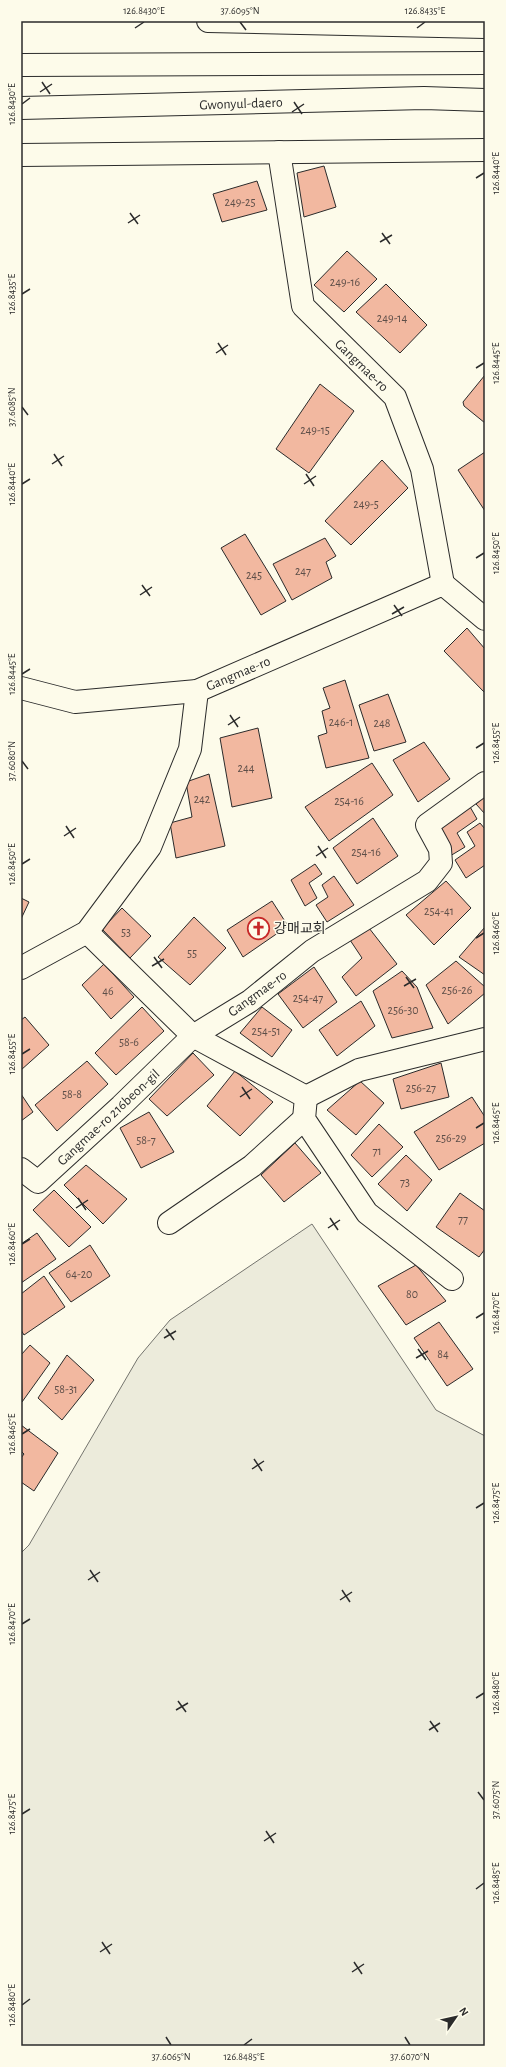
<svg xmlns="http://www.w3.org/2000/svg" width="506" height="2067" viewBox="0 0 506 2067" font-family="'Alegreya Sans','Noto Sans KR',sans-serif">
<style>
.green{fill:#ecebdb;stroke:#74746e}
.building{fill:#f2b8a0;stroke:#2b2b2b}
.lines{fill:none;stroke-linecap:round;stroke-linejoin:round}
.minor-casing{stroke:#2b2b2b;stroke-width:24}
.highway-casing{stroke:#2b2b2b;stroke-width:24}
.minor{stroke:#fdfbea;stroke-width:22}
.highway{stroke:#fdfbea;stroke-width:22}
.ticks{fill:none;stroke:#2b2b2b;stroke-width:1.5}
.labels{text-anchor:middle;stroke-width:3;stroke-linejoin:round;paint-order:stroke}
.number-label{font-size:12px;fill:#5d4e48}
.street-label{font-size:14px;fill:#2b2b2b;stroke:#fdfbea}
.poi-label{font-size:14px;fill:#2b2b2b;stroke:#fdfbea;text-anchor:start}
.neatline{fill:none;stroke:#2b2b2b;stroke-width:1.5}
.ticks-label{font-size:10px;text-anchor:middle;fill:#2b2b2b}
</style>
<rect width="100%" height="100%" fill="#fdfbea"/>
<!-- green -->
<path class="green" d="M312,1224L436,1410L485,1436V2046H21V1553L29,1545L138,1358L170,1320Z"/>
<!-- building -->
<g class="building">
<path d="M324,166L336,207L304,217L297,173Z"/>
<path d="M257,181L267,210L222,222L213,194Z"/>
<path d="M347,251L377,279L344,312L314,285Z"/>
<path d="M386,284L427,325L400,353L356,312Z"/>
<path d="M485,375V423L464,406L463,402Z"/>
<path d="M320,384L354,411L309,473L276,449Z"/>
<path d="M485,452V511L458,470Z"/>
<path d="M382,460L408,488L351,545L325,521Z"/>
<path d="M245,534L286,601L261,615L221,548Z"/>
<path d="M325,538L336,556L326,562L332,578L292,600L273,564Z"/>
<path d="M467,628L485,649V693L444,651Z"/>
<path d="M345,680L369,758L326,768L318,736L327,733L322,711L330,708L323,688Z"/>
<path d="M388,694L406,742L374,751L359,705Z"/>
<path d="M258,728L272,798L232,807L220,738Z"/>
<path d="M424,742L450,779L418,802L393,760Z"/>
<path d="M372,763L393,795L329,841L305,807Z"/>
<path d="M209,774L225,846L176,858L170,823L192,817L186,782Z"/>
<path d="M485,796V814L476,804Z"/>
<path d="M469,805L477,819L457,833L465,847L450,856L436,827Z"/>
<path d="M373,818L398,856L357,884L333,848Z"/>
<path d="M480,823L485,829V865L466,878L455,860L475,846L467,832Z"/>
<path d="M315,864L322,874L309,883L317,898L305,906L291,880Z"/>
<path d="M334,876L354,905L327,922L316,905L328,897L322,885Z"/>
<path d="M446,881L471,908L434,945L406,915Z"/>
<path d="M21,898L29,902L21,919Z"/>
<path d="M272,901L288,926L243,957L227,930Z"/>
<path d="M122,908L151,936L130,958L102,929Z"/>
<path d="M194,917L226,948L190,985L158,957Z"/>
<path d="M485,927V975L459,957Z"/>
<path d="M369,928L397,964L356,996L342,977L362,958L350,940Z"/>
<path d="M456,961L485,987V993L448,1024L426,985Z"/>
<path d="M104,964L134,997L111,1019L82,985Z"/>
<path d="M314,967L337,1002L303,1028L278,994Z"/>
<path d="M402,971L417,987L433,1028L392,1038L373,991Z"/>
<path d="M361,1001L375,1026L337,1056L319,1030Z"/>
<path d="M142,1007L164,1031L116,1075L95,1053Z"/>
<path d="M262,1007L292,1030L272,1057L240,1033Z"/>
<path d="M25,1017L49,1045L21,1070V1020Z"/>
<path d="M193,1053L214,1075L167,1116L149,1099Z"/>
<path d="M87,1061L108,1084L57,1131L35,1105Z"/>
<path d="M441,1063L449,1097L401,1109L393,1079Z"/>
<path d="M235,1071L273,1102L240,1136L207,1106Z"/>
<path d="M360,1081L384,1103L356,1135L327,1110Z"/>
<path d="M21,1094L33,1112L21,1121Z"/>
<path d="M472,1097L485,1117V1143L439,1170L414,1132Z"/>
<path d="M149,1112L174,1152L141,1168L120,1128Z"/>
<path d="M379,1124L403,1147L372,1177L351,1155Z"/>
<path d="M295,1143L321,1173L284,1202L261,1175Z"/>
<path d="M406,1155L432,1180L407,1211L378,1184Z"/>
<path d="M86,1165L127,1199L103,1224L64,1185Z"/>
<path d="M54,1190L91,1227L69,1247L33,1210Z"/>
<path d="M460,1193L485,1211V1249L479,1257L436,1227Z"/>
<path d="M37,1233L56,1259L21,1283V1244Z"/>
<path d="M90,1245L110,1276L71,1302L49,1273Z"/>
<path d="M416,1265L446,1301L406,1325L378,1286Z"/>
<path d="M44,1276L65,1307L24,1335L21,1330V1294Z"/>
<path d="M439,1322L473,1369L447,1386L414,1338Z"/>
<path d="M30,1345L50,1363L22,1402L21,1355Z"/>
<path d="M67,1355L94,1380L62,1420L38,1398Z"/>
<path d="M21,1425L58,1453L34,1491L21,1482V1458L24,1454L21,1451Z"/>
</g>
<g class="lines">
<defs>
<g id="minor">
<path d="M208,21L485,27"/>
<path d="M279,152L303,306L395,397L422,469L443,584"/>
<path d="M21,155L485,150"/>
<path d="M21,688L75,702L197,691L443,584L485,619"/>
<path d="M87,932L193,1036L306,1097L304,1119L367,1213L452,1279"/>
<path d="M21,968L87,932L150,847L190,749L197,691"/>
<path d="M306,1097L359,1070L485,1039"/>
<path d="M21,1169L38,1182L121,1106L193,1036L250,1001L312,951L427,881L441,863L440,849L427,825L485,783"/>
<path d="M169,1223L252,1166L304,1119"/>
</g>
<g id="highway">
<path d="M21,65L485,63"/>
<path d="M21,108L424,98L485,100"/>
</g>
</defs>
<!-- minor casing -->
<use href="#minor" class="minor-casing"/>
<!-- highway casing -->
<use href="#highway" class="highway-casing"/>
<!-- minor -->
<use href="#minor" class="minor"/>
<!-- highway -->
<use href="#highway" class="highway"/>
</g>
<!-- ticks -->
<path class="ticks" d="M240,22L246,30M135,28L144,22M417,28L425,22M42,82L50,94M40,92L52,84M294,102L302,114M22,104L30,98M292,112L304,104M476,178L484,173M130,213L138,224M128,223L140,215M382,233L390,244M380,242L392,235M22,294L30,289M218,343L226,355M216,353L228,345M476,368L484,363M22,407L28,415M54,454L62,466M52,464L64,456M306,474L314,486M22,484L30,479M304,484L316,476M476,558L484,553M142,585L150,596M140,595L152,587M394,605L402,616M392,614L404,607M22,674L30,669M230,715L238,727M228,725L240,717M476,748L484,743M22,761L28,769M66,826L74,838M64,836L76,828M318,846L326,858M316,856L328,848M22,864L30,859M476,938L484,933M154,957L162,968M152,966L164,959M406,977L414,988M404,986L416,979M22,1054L30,1049M242,1087L250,1099M240,1097L252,1089M476,1128L484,1123M78,1198L86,1210M76,1208L88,1200M330,1218L338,1230M328,1228L340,1220M22,1244L30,1239M476,1318L484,1313M166,1329L174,1340M164,1338L176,1331M418,1349L426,1360M416,1358L428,1351M22,1434L30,1429M254,1459L262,1471M252,1469L264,1461M476,1508L484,1503M90,1570L98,1582M88,1580L100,1572M342,1590L350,1602M340,1600L352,1592M22,1624L30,1619M476,1698L484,1693M178,1701L186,1712M176,1710L188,1703M430,1721L438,1732M429,1730L440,1723M478,1792L484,1800M22,1814L30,1809M266,1831L274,1843M264,1841L276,1833M476,1889L484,1883M102,1942L110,1954M100,1952L112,1944M354,1962L362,1974M352,1972L364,1964M22,2005L30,1999M166,2037L171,2045M405,2037L410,2045M244,2045L252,2039"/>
<!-- icons -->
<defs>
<symbol id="church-ring" viewBox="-11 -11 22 22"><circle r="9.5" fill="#fdfbea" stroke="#c62828" stroke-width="1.5"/><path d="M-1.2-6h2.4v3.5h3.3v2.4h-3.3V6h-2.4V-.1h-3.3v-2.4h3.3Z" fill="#c62828"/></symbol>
</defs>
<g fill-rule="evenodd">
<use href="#church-ring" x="246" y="916" width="25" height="25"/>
</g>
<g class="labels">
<!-- number labels -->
<g class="number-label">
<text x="240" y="206">249-25</text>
<text x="345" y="286">249-16</text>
<text x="392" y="322">249-14</text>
<text x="315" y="434">249-15</text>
<text x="366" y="508">249-5</text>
<text x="303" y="575">247</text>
<text x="254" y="579">245</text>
<text x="341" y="726">246-1</text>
<text x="382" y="727">248</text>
<text x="246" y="772">244</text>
<text x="202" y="803">242</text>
<text x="349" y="805">254-16</text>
<text x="366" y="856">254-16</text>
<text x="439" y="915">254-41</text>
<text x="126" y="936">53</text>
<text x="192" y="957">55</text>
<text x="457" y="994">256-26</text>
<text x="108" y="995">46</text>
<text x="308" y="1002">254-47</text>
<text x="403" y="1014">256-30</text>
<text x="266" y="1035">254-51</text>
<text x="129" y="1046">58-6</text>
<text x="421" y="1092">256-27</text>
<text x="72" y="1098">58-8</text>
<text x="451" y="1142">256-29</text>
<text x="146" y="1144">58-7</text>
<text x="377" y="1155">71</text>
<text x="405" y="1186">73</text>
<text x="463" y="1223">77</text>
<text x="79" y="1278">64-20</text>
<text x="412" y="1298">80</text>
<text x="443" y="1358">84</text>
<text x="66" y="1393">58-31</text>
</g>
<!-- street labels -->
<g class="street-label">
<text transform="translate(241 103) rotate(-2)" y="5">Gwonyul-daero</text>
<text transform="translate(362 365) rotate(44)" y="5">Gangmae-ro</text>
<text transform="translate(238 673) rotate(-23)" y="5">Gangmae-ro</text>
<text transform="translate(257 993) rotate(-36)" y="5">Gangmae-ro</text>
<text transform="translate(108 1117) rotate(-43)" y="5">Gangmae-ro 216beon-gil</text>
</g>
<!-- poi labels -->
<g class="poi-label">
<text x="274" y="933">강매교회</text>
</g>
</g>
<!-- border -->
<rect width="506" height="2067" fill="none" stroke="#fdfbea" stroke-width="44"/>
<!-- north arrow -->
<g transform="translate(456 2017) rotate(56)" stroke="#fdfbea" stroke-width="3" paint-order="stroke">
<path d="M0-3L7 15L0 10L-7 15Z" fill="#2b2b2b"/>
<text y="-6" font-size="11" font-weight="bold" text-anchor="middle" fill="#2b2b2b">N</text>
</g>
<rect x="22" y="22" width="462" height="2023" class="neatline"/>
<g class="ticks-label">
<text x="144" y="14">126.8430°E</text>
<text x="240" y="14">37.6095°N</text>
<text x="425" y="14">126.8435°E</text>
<text transform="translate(11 104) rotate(-90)" y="4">126.8430°E</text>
<text transform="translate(495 173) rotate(-90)" y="4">126.8440°E</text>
<text transform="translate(11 294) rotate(-90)" y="4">126.8435°E</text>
<text transform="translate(495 363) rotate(-90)" y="4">126.8445°E</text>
<text transform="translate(11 407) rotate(-90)" y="4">37.6085°N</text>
<text transform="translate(11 484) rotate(-90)" y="4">126.8440°E</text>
<text transform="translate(495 553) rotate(-90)" y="4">126.8450°E</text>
<text transform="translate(11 674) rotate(-90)" y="4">126.8445°E</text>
<text transform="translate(495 743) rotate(-90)" y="4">126.8455°E</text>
<text transform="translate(11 761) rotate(-90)" y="4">37.6080°N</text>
<text transform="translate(11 864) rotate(-90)" y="4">126.8450°E</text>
<text transform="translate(495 933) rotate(-90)" y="4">126.8460°E</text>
<text transform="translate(11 1054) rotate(-90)" y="4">126.8455°E</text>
<text transform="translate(495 1123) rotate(-90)" y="4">126.8465°E</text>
<text transform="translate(11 1244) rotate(-90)" y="4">126.8460°E</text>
<text transform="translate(495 1313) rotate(-90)" y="4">126.8470°E</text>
<text transform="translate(11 1434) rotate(-90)" y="4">126.8465°E</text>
<text transform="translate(495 1503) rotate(-90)" y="4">126.8475°E</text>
<text transform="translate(11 1624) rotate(-90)" y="4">126.8470°E</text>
<text transform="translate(495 1693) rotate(-90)" y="4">126.8480°E</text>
<text transform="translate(495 1800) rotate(-90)" y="4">37.6075°N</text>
<text transform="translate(11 1814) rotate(-90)" y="4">126.8475°E</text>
<text transform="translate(495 1883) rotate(-90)" y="4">126.8485°E</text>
<text transform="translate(11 2005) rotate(-90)" y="4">126.8480°E</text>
<text x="171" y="2060">37.6065°N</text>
<text x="244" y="2060">126.8485°E</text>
<text x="410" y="2060">37.6070°N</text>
</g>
</svg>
